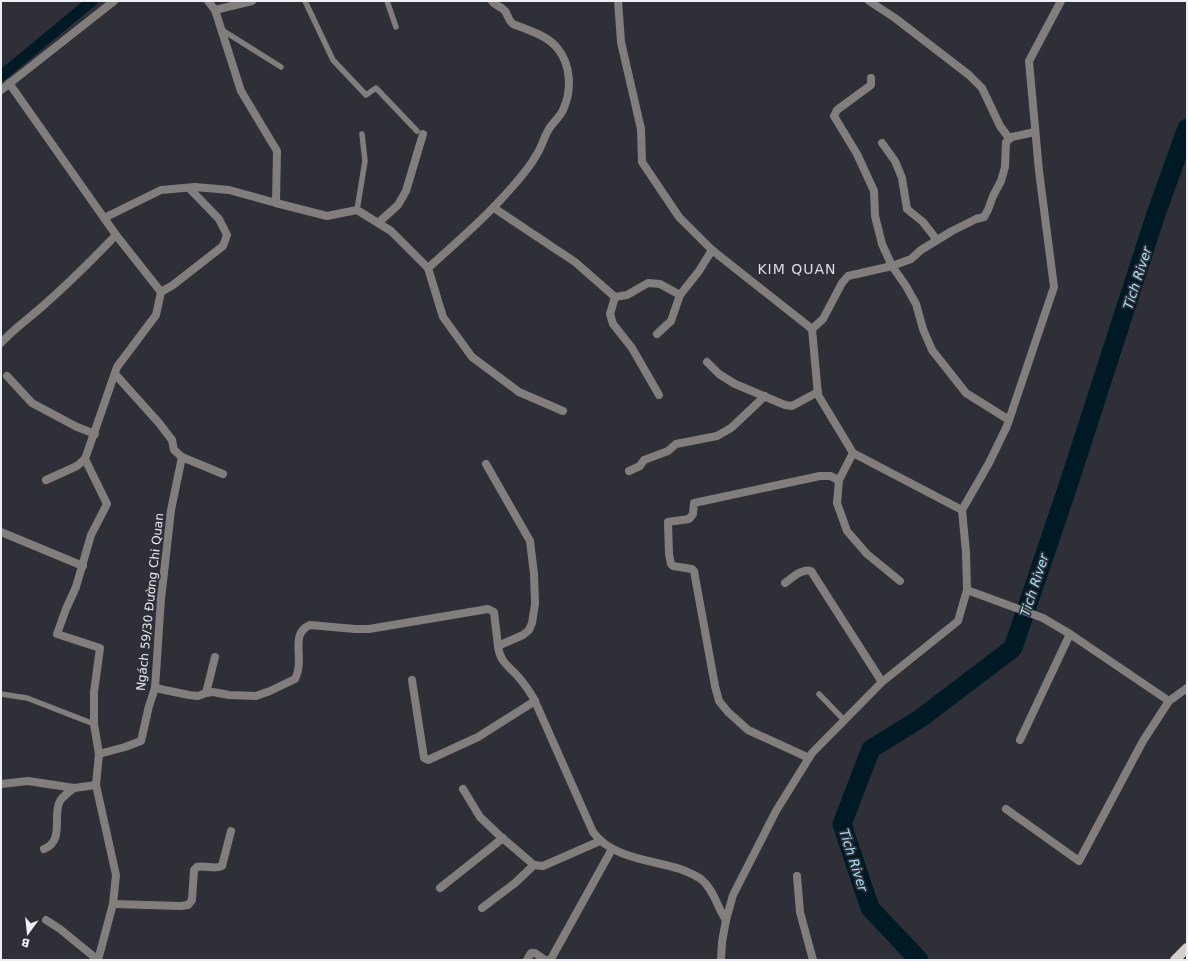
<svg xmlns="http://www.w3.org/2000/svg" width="1188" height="961" viewBox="0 0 1188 961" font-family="'DejaVu Sans',sans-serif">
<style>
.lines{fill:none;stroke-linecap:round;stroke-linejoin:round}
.canal{stroke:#001a25;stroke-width:11}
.river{stroke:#001a25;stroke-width:19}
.lane{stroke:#837e7e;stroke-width:5.5}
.street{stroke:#837e7e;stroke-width:8}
.primary{stroke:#d6cccc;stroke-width:10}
.labels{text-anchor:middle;stroke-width:3.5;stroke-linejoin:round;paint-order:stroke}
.street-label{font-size:12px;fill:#eeeff4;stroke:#2e2f37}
.water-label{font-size:13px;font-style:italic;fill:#a7e1f8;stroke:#2e2f37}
.quarter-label{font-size:14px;letter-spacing:1px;fill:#dcdee9;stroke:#2e2f37}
</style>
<rect width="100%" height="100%" fill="#2e2f37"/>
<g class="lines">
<!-- canal -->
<path class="canal" d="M1,76L92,1"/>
<!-- river -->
<path class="river" d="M919,960L870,908L842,824L871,749L921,718L1013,648L1067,489L1156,214L1187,128"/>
<!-- lane -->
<g class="lane">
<path d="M305,1L333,60L366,95L376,88L417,131"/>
<path d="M387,1L396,27"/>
<path d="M222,30L281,67"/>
<path d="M357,210L365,161L362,134"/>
<path d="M1,694L27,698L94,724"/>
<path d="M819,694L844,720"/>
</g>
<!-- street -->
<g class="street">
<path d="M208,1L215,10L241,91L277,151L276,203L327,216L357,210L391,231L428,268L443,317L472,357L519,392L563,411"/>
<path d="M618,1L621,42L641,129L642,162L679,217L712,250L812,329L818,395L853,453L962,510"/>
<path d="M869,1L895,18L969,75L982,88L1000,126L1009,138"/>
<path d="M215,10L252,1"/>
<path d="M871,78V85L837,110L834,116L857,154L874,191L875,216L882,244L892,266L906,286L916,304L923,329L932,350L966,393L1009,420"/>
<path d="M9,83L116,235L161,292"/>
<path d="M1,90L114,1"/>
<path d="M882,143L895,161L902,178L907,209L923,222L937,240"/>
<path d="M494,208L575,262L615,297L627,295L648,283L660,284L680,295L699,271L712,250"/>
<path d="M104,218L161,190L195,187L229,190L276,203"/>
<path d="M378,223L398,205L406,191L423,134"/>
<path d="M428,268C458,241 487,216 513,186C522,176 531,165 537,154C542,146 544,137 549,129C553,122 560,117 563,110C572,91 571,65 558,49C549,36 528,30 513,24C508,20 508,15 505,11C501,6 495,6 492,1"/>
<path d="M161,292L173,285L223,246L227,235L219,219L189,188"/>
<path d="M615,297L610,314L613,324L632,348L659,395"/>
<path d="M812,329L823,319L842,283L848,276L892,266L911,259L921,250L952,231L976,219L984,217L988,210L993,196L1001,181L1005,167L1006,142L1012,137L1035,132"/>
<path d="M657,334L671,321L680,295"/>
<path d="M1,343C14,328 31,317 45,304C70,282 93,259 116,235"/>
<path d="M707,362L719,374L735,384L785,405L792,406L818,392"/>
<path d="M115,374L159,423L172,440L174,450L182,457L223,474"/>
<path d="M7,376L32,403L77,427L95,434"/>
<path d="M853,453L839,480L837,503L847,531L867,554L900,581"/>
<path d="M486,464L530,541L534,574L535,604L532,623L529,630L523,635L498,646C500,664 511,667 521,680C526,686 530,692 534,699L593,832C611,858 652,860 680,869C687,872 696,875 702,880C714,890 717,907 726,920"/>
<path d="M629,471L640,466L644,460L668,451L676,444L717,436L731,428L765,396"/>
<path d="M46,480L77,466L85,459"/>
<path d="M1,532L83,566"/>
<path d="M785,583C792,578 802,568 811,571L882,682"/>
<path d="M967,590L1043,618L1070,634L1169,701"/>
<path d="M412,680L424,758L428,760L478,737L535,701"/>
<path d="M155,688L189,695L198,696L206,693L213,692L229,695L256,696L270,691L295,679C296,676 298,673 298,670C302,654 291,633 310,625L355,629H369L488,609L494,612L498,646"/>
<path d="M206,693L215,657"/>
<path d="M1020,740L1070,634"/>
<path d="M99,754L125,747L141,741L149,706L155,688L161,599L166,555L171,510L182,457"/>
<path d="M809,758L748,730L728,712L719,701L715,686L694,571L692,569L673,566L671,564L669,554L668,522L689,519L693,514L694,503L820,476H830L839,480"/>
<path d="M1,784L28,781L74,788L96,785"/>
<path d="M463,789L480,817L500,836L534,865L543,866L600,841"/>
<path d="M1006,809L1079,861L1143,741L1169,701L1187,688"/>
<path d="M44,849C65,841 52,815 60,801C63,796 69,792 74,788"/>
<path d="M797,876L800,912L813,960"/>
<path d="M440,888L503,838"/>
<path d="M113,904L181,906L188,905L192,900L194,870L197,867C206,865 214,870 222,866L231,831"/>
<path d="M482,908L515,883L534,865"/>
<path d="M46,920L60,929L98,960"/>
<path d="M98,960L113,904L116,875L96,785L99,754L94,724V692L100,648L57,634L66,609L76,587L91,535L107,504L85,459L117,367L156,315L161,292"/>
<path d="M527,960L531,953H535L545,960"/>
<path d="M548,960L551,959L612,849"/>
<path d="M721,960L722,942L726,920L733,895L776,811L812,753L882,682L958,621L967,590L966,552L962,510L989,463L1007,426L1054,287L1039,171L1029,61L1061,1"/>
</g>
<!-- primary -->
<path class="primary" d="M1175,960L1187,948"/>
</g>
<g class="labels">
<!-- street labels -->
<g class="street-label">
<text transform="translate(150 602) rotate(-84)" y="4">Ngách 59/30 Đường Chi Quan</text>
</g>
<!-- water labels -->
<g class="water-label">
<text transform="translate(1137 278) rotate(-72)" y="5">Tich River</text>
<text transform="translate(1034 585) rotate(-72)" y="5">Tich River</text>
<text transform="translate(854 860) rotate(72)" y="5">Tich River</text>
</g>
<!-- quarter labels -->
<g class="quarter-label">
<text x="797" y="274">KIM QUAN</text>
</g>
</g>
<!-- border -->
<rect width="1188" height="961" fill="none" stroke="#eeeff4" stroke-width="4"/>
<!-- north arrow -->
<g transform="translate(28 933) rotate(195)" stroke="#2e2f37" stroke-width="3" paint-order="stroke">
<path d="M0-3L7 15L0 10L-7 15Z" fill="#eeeff4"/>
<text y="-6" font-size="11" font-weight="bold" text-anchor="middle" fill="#eeeff4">B</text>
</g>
</svg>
